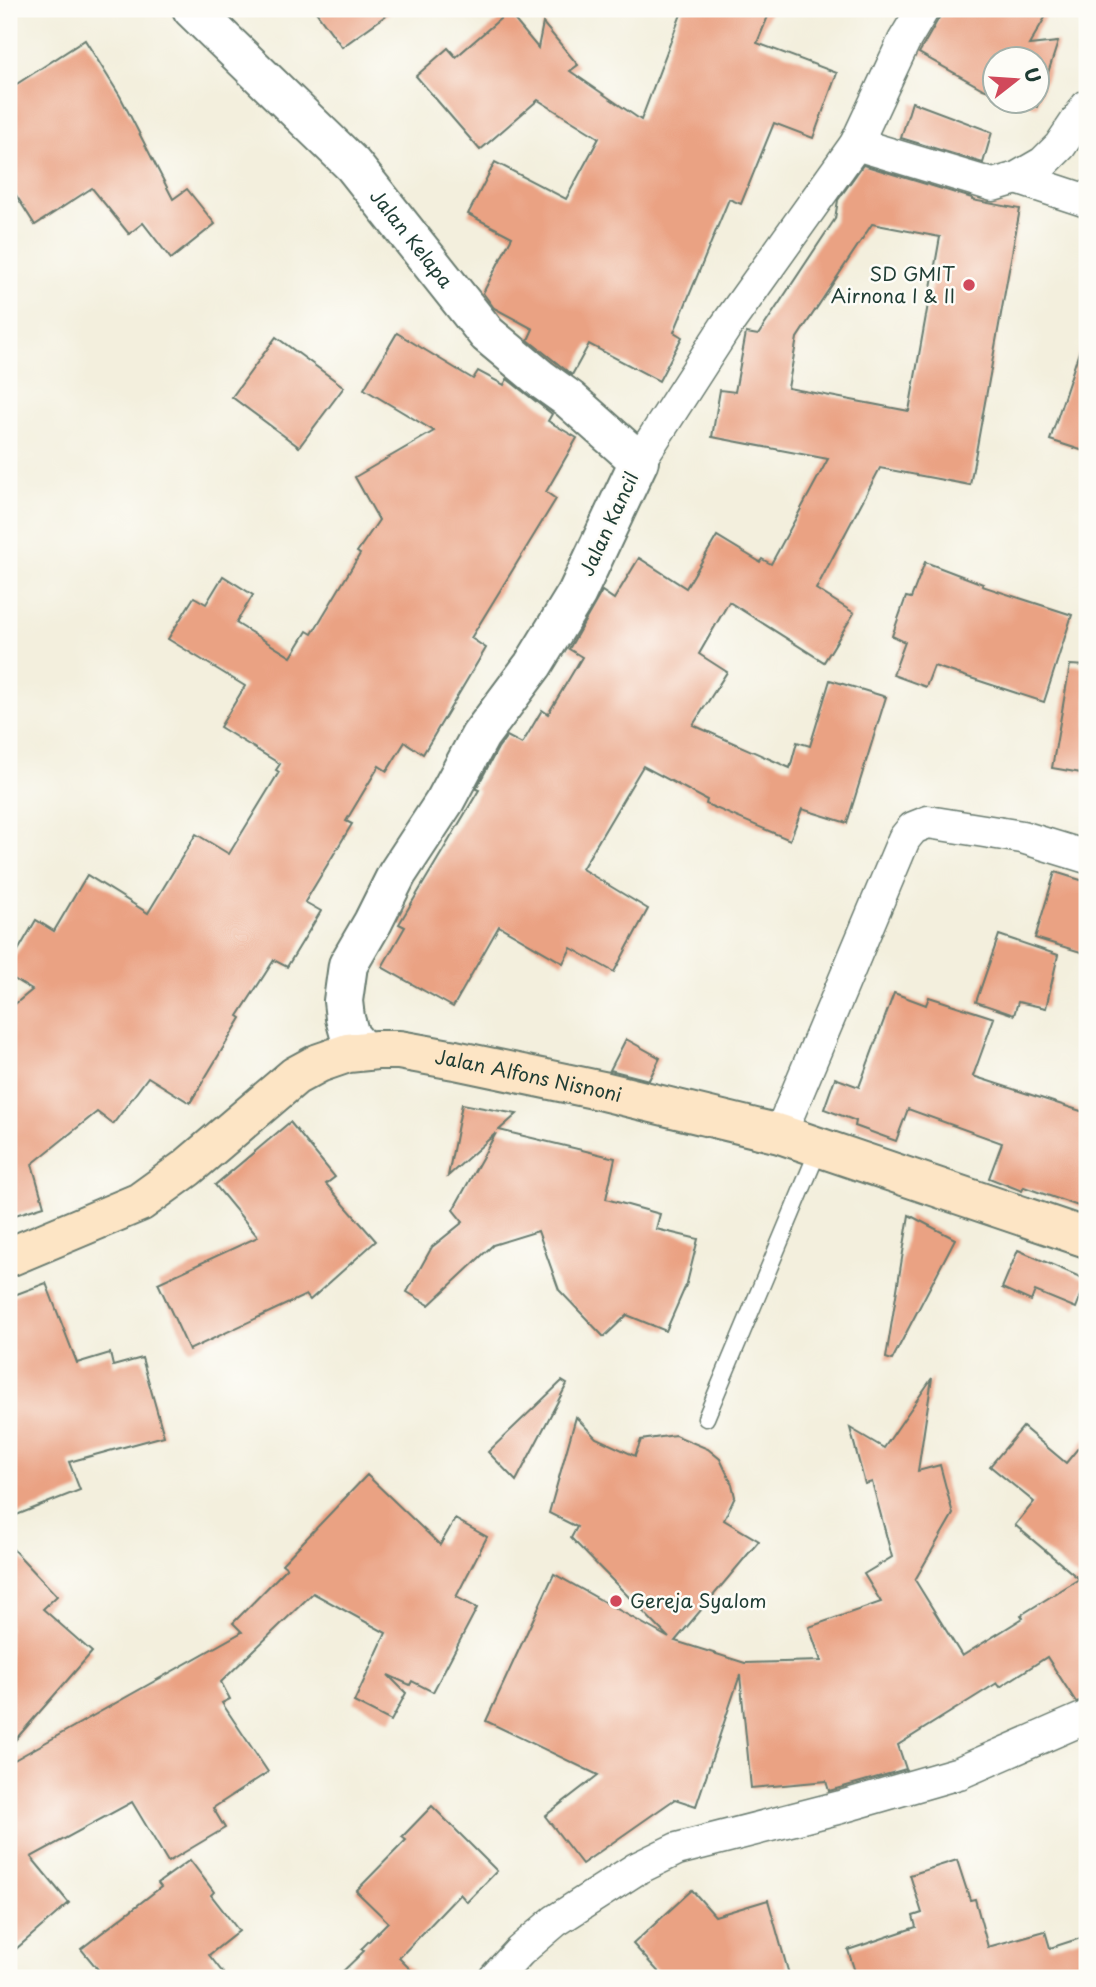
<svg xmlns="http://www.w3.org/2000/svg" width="1096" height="1987" viewBox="0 0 1096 1987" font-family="'Playpen Sans',sans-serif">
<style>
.building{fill:#eaa283;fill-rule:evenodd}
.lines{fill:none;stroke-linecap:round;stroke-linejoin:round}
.service-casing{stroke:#697b6f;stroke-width:19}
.minor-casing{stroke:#697b6f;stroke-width:35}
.tertiary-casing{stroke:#697b6f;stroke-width:42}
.secondary-casing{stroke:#697b6f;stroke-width:42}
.service{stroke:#fff;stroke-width:16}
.minor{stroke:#fff;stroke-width:32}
.tertiary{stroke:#fff;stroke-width:38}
.secondary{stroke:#fde5c5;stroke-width:38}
.poi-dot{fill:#d1495b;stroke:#fdfcf7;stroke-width:2.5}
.labels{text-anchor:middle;stroke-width:5;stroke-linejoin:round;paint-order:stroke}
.street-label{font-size:19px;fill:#1f3d34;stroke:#fdfcf7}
.poi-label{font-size:19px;fill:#1f3d34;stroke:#fdfcf7;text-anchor:end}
</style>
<rect width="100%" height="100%" fill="#fdfcf7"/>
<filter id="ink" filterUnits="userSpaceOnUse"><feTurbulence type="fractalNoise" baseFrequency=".0143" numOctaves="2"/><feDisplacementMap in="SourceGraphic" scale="14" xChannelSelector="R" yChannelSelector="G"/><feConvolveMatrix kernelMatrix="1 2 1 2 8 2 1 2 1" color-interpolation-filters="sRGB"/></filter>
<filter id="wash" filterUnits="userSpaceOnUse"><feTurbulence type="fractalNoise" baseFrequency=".00686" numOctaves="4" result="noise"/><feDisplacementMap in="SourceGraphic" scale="28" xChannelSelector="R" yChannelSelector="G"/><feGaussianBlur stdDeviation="1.57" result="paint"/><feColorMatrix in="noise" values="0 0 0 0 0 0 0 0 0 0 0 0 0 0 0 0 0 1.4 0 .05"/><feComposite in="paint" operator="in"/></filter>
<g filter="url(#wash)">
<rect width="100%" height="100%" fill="#f3efdd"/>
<g id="blocks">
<!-- building -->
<g class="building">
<path d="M314,9H395L342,47Z"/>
<path d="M683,9H771L757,43L837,73L813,138L774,123L741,204L729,199L674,332L682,337L659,381L589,344L572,375L528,340L533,329L494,308L483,293L512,237L468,214L495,162L566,199L599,138L538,100L480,150L416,76L448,48L456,57L508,12L538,48L543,23L578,65L570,71L641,120Z"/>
<path d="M941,9H1050L1029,45L1058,42L1037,107L1022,102H1037V60H995V93L983,89L919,53L939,18Z"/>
<path d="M85,40L120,96L173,199L187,189L215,224L171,259L143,223L129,234L92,188L35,225L9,184V89Z"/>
<path d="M912,102L992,132L983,163L901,138Z"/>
<path d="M863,165L972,198V200L1020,209L970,485L880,468L816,589L854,613L824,662L729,602L699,654L727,672L693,725L790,768L797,742L810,746L830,680L886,697L847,823L802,809L790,840L706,804L707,800L643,766L582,869L648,909L614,972L571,948L563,963L499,926L453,1007L382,967L405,927L399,924L479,790L476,789L498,748L507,736L522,744L542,710L548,714L582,657L569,649L602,591L614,599L639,558L686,588L717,536L760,562L762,559L771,564L828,459L712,437L720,390L735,392L746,333L758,335L835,219L838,200ZM872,224L940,237L909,411L788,388L797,338Z"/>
<path d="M397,333L473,379L478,371L504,385L507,379L552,414L548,421L577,438L546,492L556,499L471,638L486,648L423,754L405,742L387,771L379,766L346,821L352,824L305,902L321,911L287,967L274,960L238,1016L241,1018L190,1103L148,1077L113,1124L97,1112L32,1164L44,1206L9,1217V1009L32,990L9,976V966L36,920L54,931L87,875L148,913L196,834L229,854L279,772L276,770L280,764L220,727L245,686L168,639L194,597L206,604L223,576L253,595L236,623L291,657L307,631L312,634L360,554L357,552L379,520L355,477L434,431L364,389Z"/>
<path d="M276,337L344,387L299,447L232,397Z"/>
<path d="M1081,346L1087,347V452L1050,440Z"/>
<path d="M925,562L983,584L982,586L1072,615L1044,702L934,666L926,687L893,675L905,642L892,636L906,597L911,598Z"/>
<path d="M1070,665L1087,666V774L1052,768Z"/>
<path d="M1055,872L1087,882V954L1035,938Z"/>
<path d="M999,935L1058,955L1046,1008L1018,1002L1014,1015L976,1002Z"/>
<path d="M894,993L926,1005L929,997L994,1018L973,1076L1087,1113V1189L1081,1207L1024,1187L1022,1191L989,1178L1002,1143L908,1109L896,1141L855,1126L856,1121L824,1109L835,1078L859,1087Z"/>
<path d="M626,1039L660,1058L649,1080L610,1070Z"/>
<path d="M462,1104L517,1114L499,1130L615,1158L606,1199L660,1214L656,1229L698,1239L687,1283L666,1331L627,1315L604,1337L559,1290L538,1231L493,1245L429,1305L407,1292L432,1247L463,1222L453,1210L496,1133L448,1176Z"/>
<path d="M290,1122L335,1177L326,1184L376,1241L310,1300L306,1295L189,1350L158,1283L258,1237L215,1185Z"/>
<path d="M909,1215L955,1239L892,1360L886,1358Z"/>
<path d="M1018,1250L1087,1280L1076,1308L1035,1291L1031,1301L1002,1288Z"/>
<path d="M46,1283L77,1363L110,1353L113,1366L142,1358L164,1436L69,1462L80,1490L9,1518V1297Z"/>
<path d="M932,1378L918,1471L940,1465L953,1514L915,1580L962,1656L1023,1618L1021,1615L1079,1579L1015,1525L1034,1502L990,1466L1023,1427L1066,1463L1087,1437V1699L1076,1702L1047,1657L1000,1687L997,1683L898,1745L906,1769L829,1791L826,1781L751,1788L740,1675L696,1806L675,1799L582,1864L545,1816L598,1775L486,1721L554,1574L669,1638L571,1538L577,1527L549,1513L576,1417L596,1438L635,1456L641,1440L675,1435L708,1449L720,1459L732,1484L735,1497L724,1520L759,1541L675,1641L745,1663L821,1661L809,1627L881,1602L864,1574L892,1557L872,1482L865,1484L850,1428L884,1448Z"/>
<path d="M562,1381L567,1384L516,1481L488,1452Z"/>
<path d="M367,1475L440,1545L455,1519L487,1537L456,1597L477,1608L433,1692L412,1681L410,1685L388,1675L406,1693L391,1721L354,1702L386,1633L313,1593L221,1682L230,1699L222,1703L268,1772L213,1808L225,1828L168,1862L132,1802L31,1857L69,1903L9,1955V1763L242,1632L233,1623L287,1568L282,1564Z"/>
<path d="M9,1545L57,1596L43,1609L92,1652L9,1747Z"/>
<path d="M432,1806L497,1871L467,1902L460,1894L399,1958L419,1978H336L364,1951L361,1949L388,1922L356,1891L406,1840L402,1837Z"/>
<path d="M190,1860L214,1892L211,1895L239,1931L209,1955L227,1978H105L81,1949L161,1887L158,1883Z"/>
<path d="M957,1860L970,1900L975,1899L988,1947L1045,1931L1050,1948L1087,1936V1978H857L848,1950L916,1927L913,1916L922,1913L910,1875Z"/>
<path d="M692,1890L715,1916L768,1900L790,1978H664L633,1944Z"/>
</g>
</g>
</g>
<g filter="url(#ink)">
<use href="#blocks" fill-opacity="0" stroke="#697b6f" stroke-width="2"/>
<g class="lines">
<defs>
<path id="service" d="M706,1418L820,1146"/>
<g id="minor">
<path d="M856,144L993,185L1017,178L1043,163L1060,146L1087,106"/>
<path d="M1017,178L1087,201"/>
<path d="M639,461L726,326L856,144L904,41L923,9"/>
<path d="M780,1134L904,839L913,828L928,822L1022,837L1087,857"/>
<path d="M495,1978L520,1951L555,1921L636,1869L677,1849L841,1807L959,1773L1087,1717"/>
</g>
<g id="tertiary">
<path id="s1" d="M192,9L353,165L487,334L541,379L569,399L639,461L577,593L533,665L480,736L445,801L397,874L373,922L348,965L343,1001L345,1018L350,1036L363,1051"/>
</g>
<g id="secondary">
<path id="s2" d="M9,1257L140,1202L187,1168L295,1076L319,1063L348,1053L377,1050H399L455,1060L603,1091L780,1134L1087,1238"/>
</g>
</defs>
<!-- service casing -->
<use href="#service" class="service-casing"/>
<!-- minor casing -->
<use href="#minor" class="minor-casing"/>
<!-- tertiary casing -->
<use href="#tertiary" class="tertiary-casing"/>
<!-- secondary casing -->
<use href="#secondary" class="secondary-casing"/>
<!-- service -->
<use href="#service" class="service"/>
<!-- minor -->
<use href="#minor" class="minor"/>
<!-- tertiary -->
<use href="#tertiary" class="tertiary"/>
<!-- secondary -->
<use href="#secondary" class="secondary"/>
</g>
</g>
<!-- markers -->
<g class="poi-dot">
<circle cx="969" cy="285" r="7"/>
<circle cx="616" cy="1601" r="7"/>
</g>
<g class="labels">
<!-- street labels -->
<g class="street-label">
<text dy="7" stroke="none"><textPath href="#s1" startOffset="318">Jalan Kelapa</textPath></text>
<text transform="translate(609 524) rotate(-65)" y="7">Jalan Kancil</text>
<text dy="7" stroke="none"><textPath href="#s2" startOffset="583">Jalan Alfons Nisnoni</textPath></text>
</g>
<!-- poi labels -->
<g class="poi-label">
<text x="955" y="281">SD GMIT<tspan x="955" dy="22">Airnona I &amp; II</tspan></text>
<text x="630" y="1608" text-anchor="start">Gereja Syalom</text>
</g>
</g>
<!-- margin -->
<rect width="1096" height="1987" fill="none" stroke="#fdfcf7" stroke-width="35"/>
<!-- north arrow -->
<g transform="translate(1016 80) rotate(73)"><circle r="33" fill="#fdfcf7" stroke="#a4b0a9" stroke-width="2"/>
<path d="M0-5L12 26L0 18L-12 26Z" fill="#d1495b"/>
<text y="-10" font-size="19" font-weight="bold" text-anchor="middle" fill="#1f3d34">U</text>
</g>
</svg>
